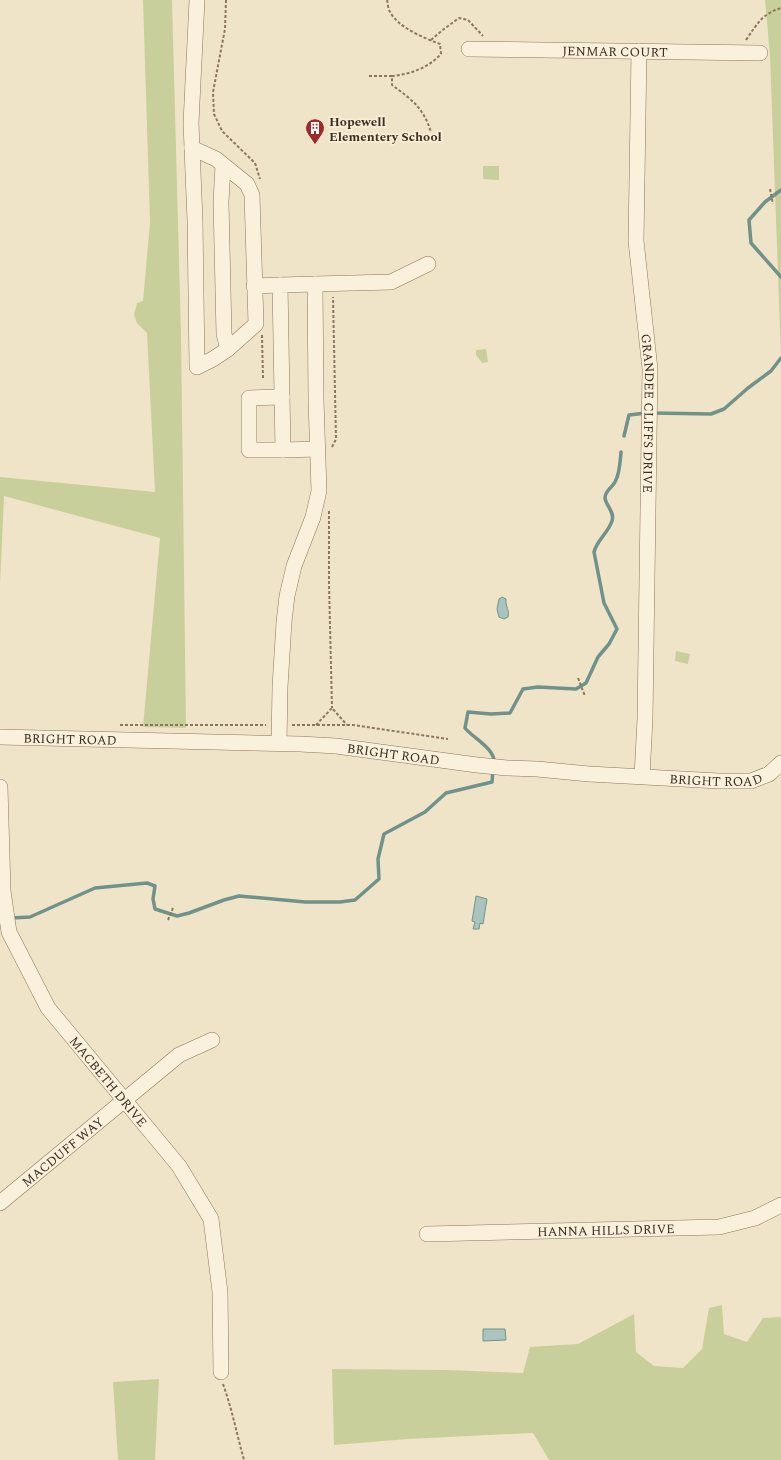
<svg xmlns="http://www.w3.org/2000/svg" width="781" height="1460" viewBox="0 0 781 1460" font-family="Spectral,serif">
<style>
.green{fill:#c9cf9b}
.water{fill:#a9c4bc;stroke:#6f938a}
.lines{fill:none;stroke-linecap:round;stroke-linejoin:round}
.stream{stroke:#6f938a;stroke-width:3.5}
.minor-casing{stroke:#8d765c;stroke-width:16}
.path{stroke:#8d765c;stroke-width:2;stroke-dasharray:3 2;stroke-linecap:butt}
.minor{stroke:#faf1dc;stroke-width:15}
.labels{text-anchor:middle;stroke-width:3.5;stroke-linejoin:round;paint-order:stroke}
.street-label{font-size:13px;fill:#3d2e20;stroke:#f7eed8}
.poi-label{font-size:13px;font-weight:bold;fill:#3d2e20;stroke:#f7eed8;text-anchor:start}
</style>
<rect width="100%" height="100%" fill="#f0e4c8"/>
<!-- green -->
<g class="green">
<path d="M143,0H172L181,333L186,728L143,727L160,538L4,496L0,585V477L155,492L147,333L137,323L134,315L137,303L143,301L150,223Z"/>
<path d="M765,0H781V356L770,56Z"/>
<path d="M483,166H499V180L483,179Z"/>
<path d="M486,349L488,362L482,363L476,355V350Z"/>
<path d="M676,651L690,654L688,664L675,661Z"/>
<path d="M722,1305L724,1334L747,1342L763,1318L781,1317V1460H549L533,1433L408,1439L334,1445L332,1369L449,1370L523,1373L530,1347L578,1344L634,1314L636,1352L654,1366L683,1368L702,1349L709,1308Z"/>
<path d="M159,1379L155,1460H118L113,1382Z"/>
</g>
<!-- water -->
<g class="water">
<path d="M502,597L506,599C505,606 510,611 508,617L504,619L499,617L497,609L499,599Z"/>
<path d="M476,896L487,899L483,924L480,923L479,929H473L475,922L472,921Z"/>
<path d="M483,1329H505L506,1340L483,1341Z"/>
</g>
<g class="lines">
<!-- stream -->
<g class="stream">
<path d="M781,190L765,202L749,220L751,243L781,277"/>
<path d="M652,413L711,414L724,409L748,388L771,371L781,358"/>
<path d="M624,436L629,415L646,413"/>
<path d="M494,764C496,749 474,739 465,728L468,712L491,714L510,713L523,689L538,687L576,689L586,683L598,657L609,644L617,629L604,603L594,552C597,540 608,533 612,521C615,512 606,506 605,498C605,490 612,488 615,482C620,473 620,462 621,452"/>
<path d="M11,918L30,917L95,888L147,883L155,886L153,899L155,909L177,916L189,913L224,900L239,896L305,902H340L355,900L379,879L378,859L384,834L425,812L446,793L492,782L493,770"/>
</g>
<defs>
<g id="minor">
<path d="M197,0L191,123L195,221L197,367L213,359L228,349"/>
<path id="s1" d="M469,49L760,53"/>
<path id="s2" d="M639,51L636,241L650,369L645,719L642,776"/>
<path d="M192,148L216,159L247,184L252,195L256,324L228,349L224,334L221,202L223,165"/>
<path d="M315,284L391,282L428,264"/>
<path d="M254,286L280,285"/>
<path d="M282,397L249,398V450H283"/>
<path id="s3" d="M0,737L300,744L336,746L477,765L507,768L537,769L589,774L719,781H751L769,774L781,763"/>
<path d="M279,743L280,687L284,622L287,596L294,566L313,517L319,491L316,400L315,284L280,285L283,450L318,449"/>
<path id="s4" d="M0,787L3,891L9,932L48,1008L179,1166L211,1219L220,1292L221,1372"/>
<path id="s5" d="M0,1203L179,1055L212,1040"/>
<path id="s6" d="M427,1234L719,1227L755,1218L781,1205"/>
</g>
</defs>
<!-- minor casing -->
<use href="#minor" class="minor-casing"/>
<!-- path -->
<g class="path">
<path d="M226,0L225,29L213,92L214,114L222,131L255,163L260,179"/>
<path d="M387,0C388,4 388,9 390,12C399,28 424,38 440,44L441,54C428,68 411,74 392,76V85C412,100 423,107 431,132"/>
<path d="M431,40L444,29L459,18L468,20L483,36"/>
<path d="M746,40C757,24 762,14 781,8"/>
<path d="M369,76H392"/>
<path d="M770,189L773,204"/>
<path d="M262,335L263,378"/>
<path d="M332,447L336,439L333,297"/>
<path d="M329,511V583L332,708"/>
<path d="M578,678L585,696"/>
<path d="M120,725H266"/>
<path d="M292,725H353L448,739"/>
<path d="M316,725L332,708L347,725"/>
<path d="M168,920L173,908"/>
<path d="M223,1384C232,1409 237,1435 244,1460"/>
</g>
<!-- minor -->
<use href="#minor" class="minor"/>
</g>
<!-- icons -->
<defs>
<symbol id="building-pin" viewBox="-11 -11 22 30"><path d="M0 17L-7.5 6A9.5 9.5 0 1 1 7.5 6Z" fill="#9e2a2b" stroke="#f7eed8"/><path d="M-4-6H4V6H1V3H-1V6H-4ZM-2.5-4.3h1.7v1.8h-1.7ZM.8-4.3h1.7v1.8H.8ZM-2.5-1h1.7V.8h-1.7ZM.8-1h1.7V.8H.8Z" fill="#fff"/></symbol>
</defs>
<g fill-rule="evenodd">
<use href="#building-pin" x="304" y="117" width="22" height="30"/>
</g>
<g class="labels">
<!-- street labels -->
<g class="street-label">
<text dy="5" stroke="none"><textPath href="#s1" startOffset="146">JENMAR COURT</textPath></text>
<text dy="5" stroke="none"><textPath href="#s2" startOffset="363">GRANDEE CLIFFS DRIVE</textPath></text>
<text dy="5" stroke="none"><textPath href="#s3" startOffset="70">BRIGHT ROAD</textPath></text>
<text dy="5" stroke="none"><textPath href="#s3" startOffset="394">BRIGHT ROAD</textPath></text>
<text dy="5" stroke="none"><textPath href="#s3" startOffset="718">BRIGHT ROAD</textPath></text>
<text dy="5" stroke="none"><textPath href="#s4" startOffset="326">MACBETH DRIVE</textPath></text>
<text dy="5" stroke="none"><textPath href="#s5" startOffset="81">MACDUFF WAY</textPath></text>
<text dy="5" stroke="none"><textPath href="#s6" startOffset="179">HANNA HILLS DRIVE</textPath></text>
</g>
<!-- poi labels -->
<g class="poi-label">
<text x="329" y="126">Hopewell<tspan x="329" dy="15">Elementery School</tspan></text>
</g>
</g>
</svg>
